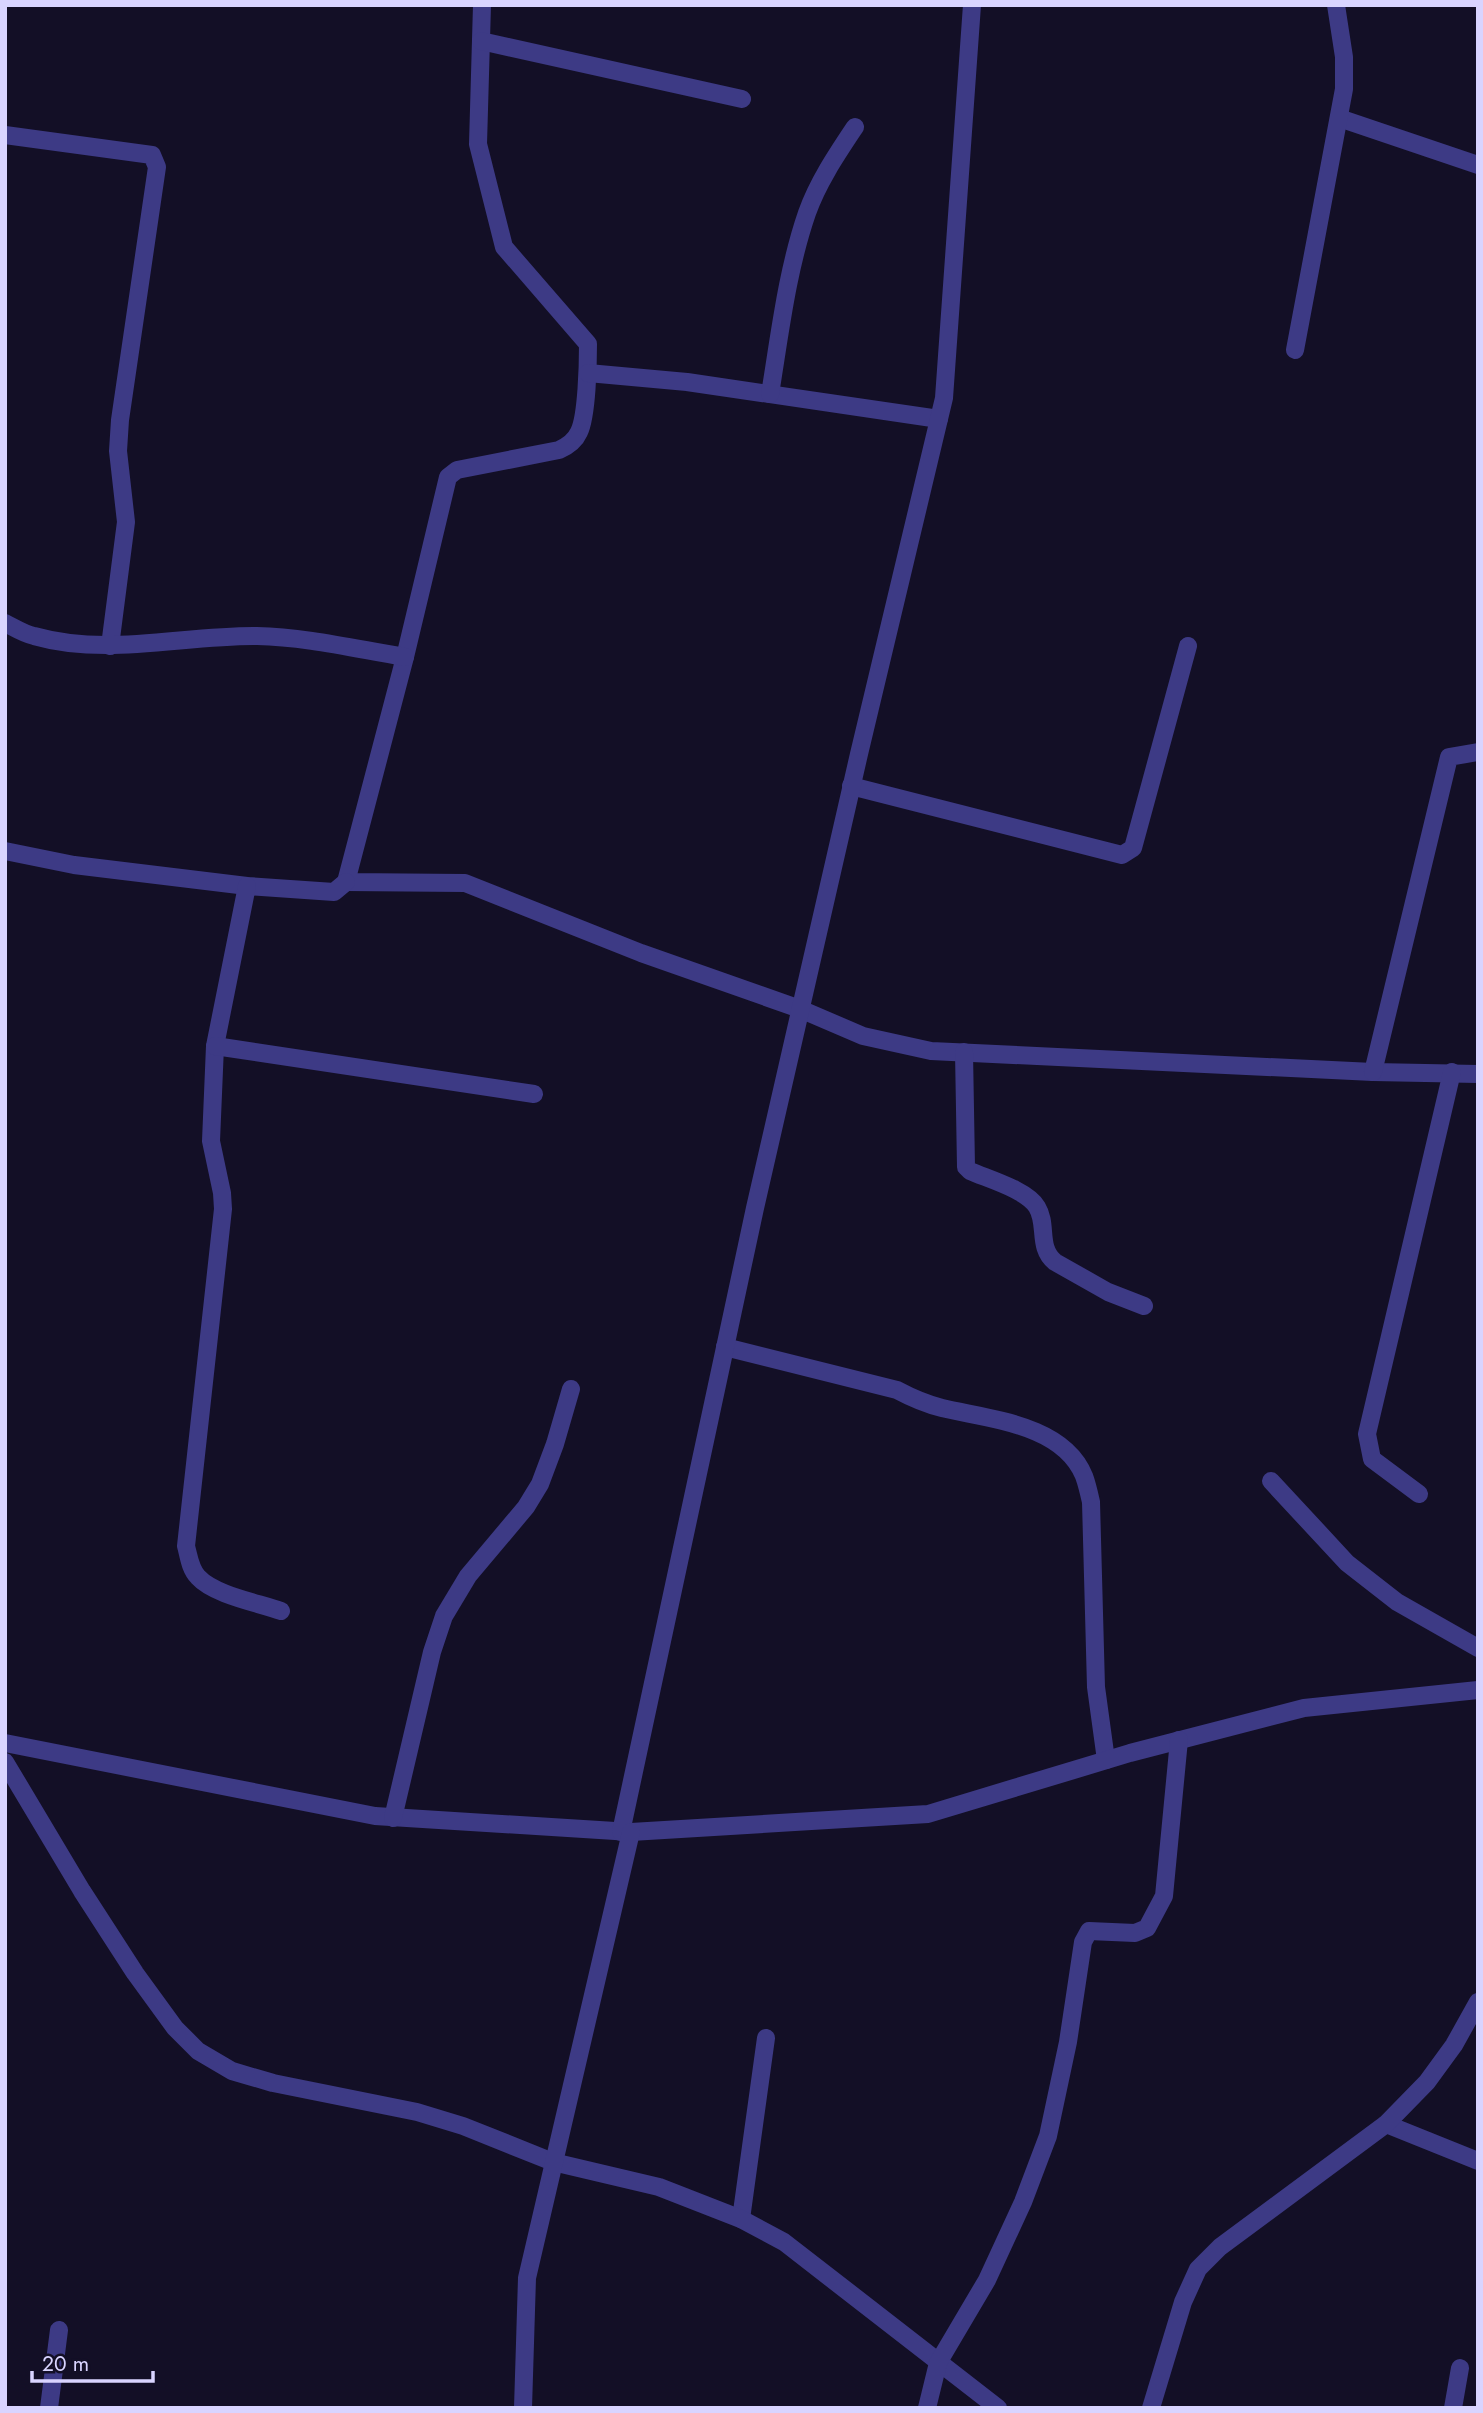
<svg xmlns="http://www.w3.org/2000/svg" width="1483" height="2413" viewBox="0 0 1483 2413" font-family="Jost,sans-serif">
<style>
.lines{fill:none;stroke-linecap:round;stroke-linejoin:round}
.service{stroke:#3d3a85;stroke-width:18}
.minor{stroke:#3d3a85;stroke-width:18}
</style>
<rect width="100%" height="100%" fill="#130f26"/>
<g class="lines">
<!-- service -->
<path class="service" d="M741,2219L766,2038"/>
<!-- minor -->
<g class="minor">
<path d="M482,5L478,144L504,247L588,344C588,363 587,416 579,432C575,441 568,446 559,450L457,470L448,477L405,657L346,882L465,883L641,953L800,1009L863,1036L931,1051L1373,1072L1478,1074"/>
<path d="M481,41L742,99"/>
<path d="M1339,118L1478,165"/>
<path d="M5,135L152,155L157,167L120,420L118,451L126,522L110,646"/>
<path d="M1295,350L1344,89V57L1336,5"/>
<path d="M588,373L687,382L939,419"/>
<path d="M770,394C780,333 787,271 807,213C818,182 837,154 855,127"/>
<path d="M5,623C15,628 24,634 34,636C108,657 183,635 257,636C306,637 356,649 405,657"/>
<path d="M851,786L1122,855L1133,848L1188,646"/>
<path d="M5,851L74,865L247,886L334,892L346,882"/>
<path d="M247,886L215,1046L211,1141L222,1193L223,1209L186,1546C189,1557 190,1569 198,1577C214,1595 259,1603 281,1611"/>
<path d="M215,1046L534,1094"/>
<path d="M964,1052L966,1167L970,1171C988,1179 1027,1190 1037,1207C1048,1225 1037,1247 1055,1262L1108,1292L1144,1306"/>
<path d="M1373,1072L1449,757L1478,752"/>
<path d="M725,1347L897,1390C912,1398 926,1404 942,1408C988,1419 1063,1424 1084,1476C1087,1484 1089,1493 1091,1502L1096,1687L1106,1760"/>
<path d="M1271,1481L1347,1563L1397,1602L1478,1648"/>
<path d="M1419,1494L1372,1459L1367,1434L1452,1072"/>
<path d="M5,1743L375,1816L631,1832L928,1814L1130,1753L1304,1708L1478,1690"/>
<path d="M5,1762L82,1891L135,1973L175,2028L198,2051L232,2071L273,2083L417,2112L463,2126L553,2162L659,2187L741,2219L784,2242L998,2408"/>
<path d="M393,1818L432,1652L444,1616L468,1576L526,1507L540,1484L555,1444L571,1389"/>
<path d="M621,1832L755,1208L859,754L944,398L972,5"/>
<path d="M1386,2124L1478,2161"/>
<path d="M49,2408L59,2330"/>
<path d="M523,2408L527,2278L631,1832"/>
<path d="M927,2408L938,2363L987,2280L1023,2202L1048,2136L1068,2042L1083,1942L1089,1931L1135,1933L1147,1928L1164,1896L1179,1740"/>
<path d="M1151,2408L1183,2302L1198,2269L1220,2247L1386,2124L1427,2082L1454,2045L1478,2002"/>
<path d="M1453,2408L1460,2368"/>
</g>
</g>
<!-- border -->
<rect width="1483" height="2413" fill="none" stroke="#d9d4ff" stroke-width="14"/>
<!-- scale -->
<path d="M32 2371v10h121v-10" fill="none" stroke="#d9d4ff" stroke-width="3.5"/>
<text x="42" y="2371" font-size="21" fill="#d9d4ff" stroke="#130f26" stroke-width="5" paint-order="stroke">20 m</text>
</svg>
